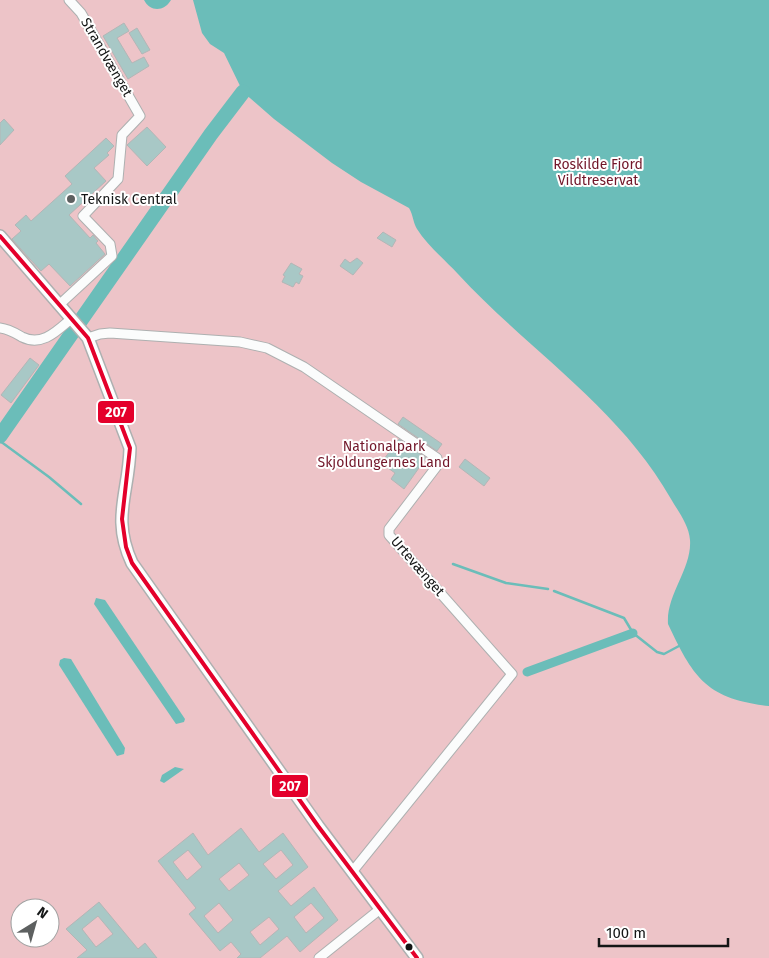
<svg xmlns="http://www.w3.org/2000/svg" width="769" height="958" viewBox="0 0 769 958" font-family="'Fira Sans',sans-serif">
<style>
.green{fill:#edc4c8;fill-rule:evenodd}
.water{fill:#6bbdb9}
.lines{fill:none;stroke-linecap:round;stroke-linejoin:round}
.stream{stroke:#6bbdb9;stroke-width:2.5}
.canal{stroke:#6bbdb9;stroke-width:9}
.river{stroke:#6bbdb9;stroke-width:15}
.building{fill:#a8c8c6;stroke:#b3b6b6;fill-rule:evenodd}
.minor-casing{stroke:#adb0b0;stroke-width:11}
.tertiary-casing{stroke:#adb0b0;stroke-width:14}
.minor{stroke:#fbfcfc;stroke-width:9}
.tertiary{stroke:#fbfcfc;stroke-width:11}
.bus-1-casing{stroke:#fff;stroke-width:8}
.bus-1{stroke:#e4002b;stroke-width:4}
.poi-dot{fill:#5d6060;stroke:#fff;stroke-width:2}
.bus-dot{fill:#141616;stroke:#fff;stroke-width:2}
.labels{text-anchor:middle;stroke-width:4;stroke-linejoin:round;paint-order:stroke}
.street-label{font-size:14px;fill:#141616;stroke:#fff}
.park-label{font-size:14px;fill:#721629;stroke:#fff}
.poi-label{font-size:14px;fill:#141616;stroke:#fff;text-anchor:start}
.line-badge{stroke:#fff;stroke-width:2}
.badge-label{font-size:14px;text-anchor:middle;font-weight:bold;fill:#fff}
</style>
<rect width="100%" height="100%" fill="#e4e8e8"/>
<!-- green -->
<path class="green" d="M0,0H769V958H0ZM20,908H50V938H20Z"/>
<!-- water -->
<g class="water">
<path d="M144,0H171C164,12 150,12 144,0Z"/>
<path d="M193,0H769V706C706,699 693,677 668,624C666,594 692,569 690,540C689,525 678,511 671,499C619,407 528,350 458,274C445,260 427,245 417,229C413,223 413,214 409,208L361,182L332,163L274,119L243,92L224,53L210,44L202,33Z"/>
<path d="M96,598L105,600L185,719L184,722L176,724L94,604Z"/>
<path d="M64,658L71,659L125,748L124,754L117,756L59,665L60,660Z"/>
<path d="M175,767L184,769L164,783L160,781L162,775Z"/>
</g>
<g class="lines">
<!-- stream -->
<g class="stream">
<path d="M0,441L49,477L81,504"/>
<path d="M453,564L506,583L548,589"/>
<path d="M554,591L624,618L633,633L657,652L664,654L679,646"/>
</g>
<!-- canal -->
<path class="canal" d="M527,672L633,633"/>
<!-- river -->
<path class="river" d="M0,436L211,134L243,92"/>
</g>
<!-- building -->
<g class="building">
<path d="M124,23L129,31L117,38L132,63L144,57L149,66L128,79L103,36Z"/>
<path d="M137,28L150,50L142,54L129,33Z"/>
<path d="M4,119L14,130L0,145V123Z"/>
<path d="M147,127L166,147L147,166L127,145Z"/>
<path d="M106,138L114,146L107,153L109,155L94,168L106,181L69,215L90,238L93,235L98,241L96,243L105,254L70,286L49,264L41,271L29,258L12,239L21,231L15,225L26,215L31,221L72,184L65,176Z"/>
<path d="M383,232L396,240L392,247L377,238Z"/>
<path d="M357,258L363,263L353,275L340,266L345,259L350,263Z"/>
<path d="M291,263L302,269L299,274L303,276L299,284L296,282L293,287L282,282L285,276L283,275Z"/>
<path d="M30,358L39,365L11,403L1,395Z"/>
<path d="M403,417L442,444L437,451L398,424Z"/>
<path d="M399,439L426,458L404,489L391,479L395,473L381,463Z"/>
<path d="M465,459L490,478L484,486L459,467Z"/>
<path d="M241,828L259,852L283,833L308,867L278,891L291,906L314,887L338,920L300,952L287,936L260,958H237L241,954L231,942L220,951L189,914L196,908L158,861L193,833L208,855ZM188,850L202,867L187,880L173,862ZM281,850L293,865L276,879L263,864ZM239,863L249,875L229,891L219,879ZM219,903L233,920L218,933L204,916ZM311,903L324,918L306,933L294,917ZM269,917L279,929L260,945L250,932Z"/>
<path d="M99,902L138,949L145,943L157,958H77L87,950L66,929ZM98,916L113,934L96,947L82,929Z"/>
</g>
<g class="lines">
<defs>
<g id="minor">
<path d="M59,305L112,256L110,244L83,216L118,179L122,135L140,116L81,13L69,0"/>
<path d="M0,328C9,329 15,333 22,337C42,347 57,331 71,319"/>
<path d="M88,338L100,334L110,333L240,342L267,348L304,367L437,458V466L389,529V535L512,674L352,872"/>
<path d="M319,958L379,910"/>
</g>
<path id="tertiary" d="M0,236L88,338L130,448C129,493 111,518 132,563L318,826L417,958"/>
</defs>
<!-- minor casing -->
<use href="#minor" class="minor-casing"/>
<!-- tertiary casing -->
<use href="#tertiary" class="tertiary-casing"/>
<!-- minor -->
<use href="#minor" class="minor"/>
<!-- tertiary -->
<use href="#tertiary" class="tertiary"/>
<defs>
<path id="bus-1" d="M0,236L88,338L130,448L122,519L126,547L132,563L318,826L417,958"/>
</defs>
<!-- bus-1 casing -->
<use href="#bus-1" class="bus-1-casing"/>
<!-- bus-1 -->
<use href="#bus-1" class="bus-1"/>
</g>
<!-- markers -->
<circle class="poi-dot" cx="71" cy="199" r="5"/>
<circle class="bus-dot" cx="409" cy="947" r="4.5"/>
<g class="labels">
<!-- street labels -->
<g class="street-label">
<text transform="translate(107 57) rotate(60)" y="5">Strandvænget</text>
<text transform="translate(418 566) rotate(49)" y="5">Urtevænget</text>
</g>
<!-- park labels -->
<g class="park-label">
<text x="598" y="169">Roskilde Fjord<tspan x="598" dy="16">Vildtreservat</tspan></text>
<text x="384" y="451">Nationalpark<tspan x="384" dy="16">Skjoldungernes Land</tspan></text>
</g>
<!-- poi labels -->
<g class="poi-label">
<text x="81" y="204">Teknisk Central</text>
</g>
</g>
<g class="line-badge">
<rect x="97" y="400" width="38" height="24" rx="5" fill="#e4002b"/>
<rect x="271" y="774" width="38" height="24" rx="5" fill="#e4002b"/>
</g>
<g class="badge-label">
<text x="116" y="417">207</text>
<text x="290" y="791">207</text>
</g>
<!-- north arrow -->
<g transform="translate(35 923) rotate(37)"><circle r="24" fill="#ffffff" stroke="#a1a2a2"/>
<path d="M0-4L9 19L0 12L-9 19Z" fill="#5d6060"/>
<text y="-8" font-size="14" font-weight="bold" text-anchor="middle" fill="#141616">N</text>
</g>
<!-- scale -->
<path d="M599 938v8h129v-8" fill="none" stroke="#141616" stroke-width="2.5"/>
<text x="606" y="938" font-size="15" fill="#141616" stroke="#ffffff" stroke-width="4" paint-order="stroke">100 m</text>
</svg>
